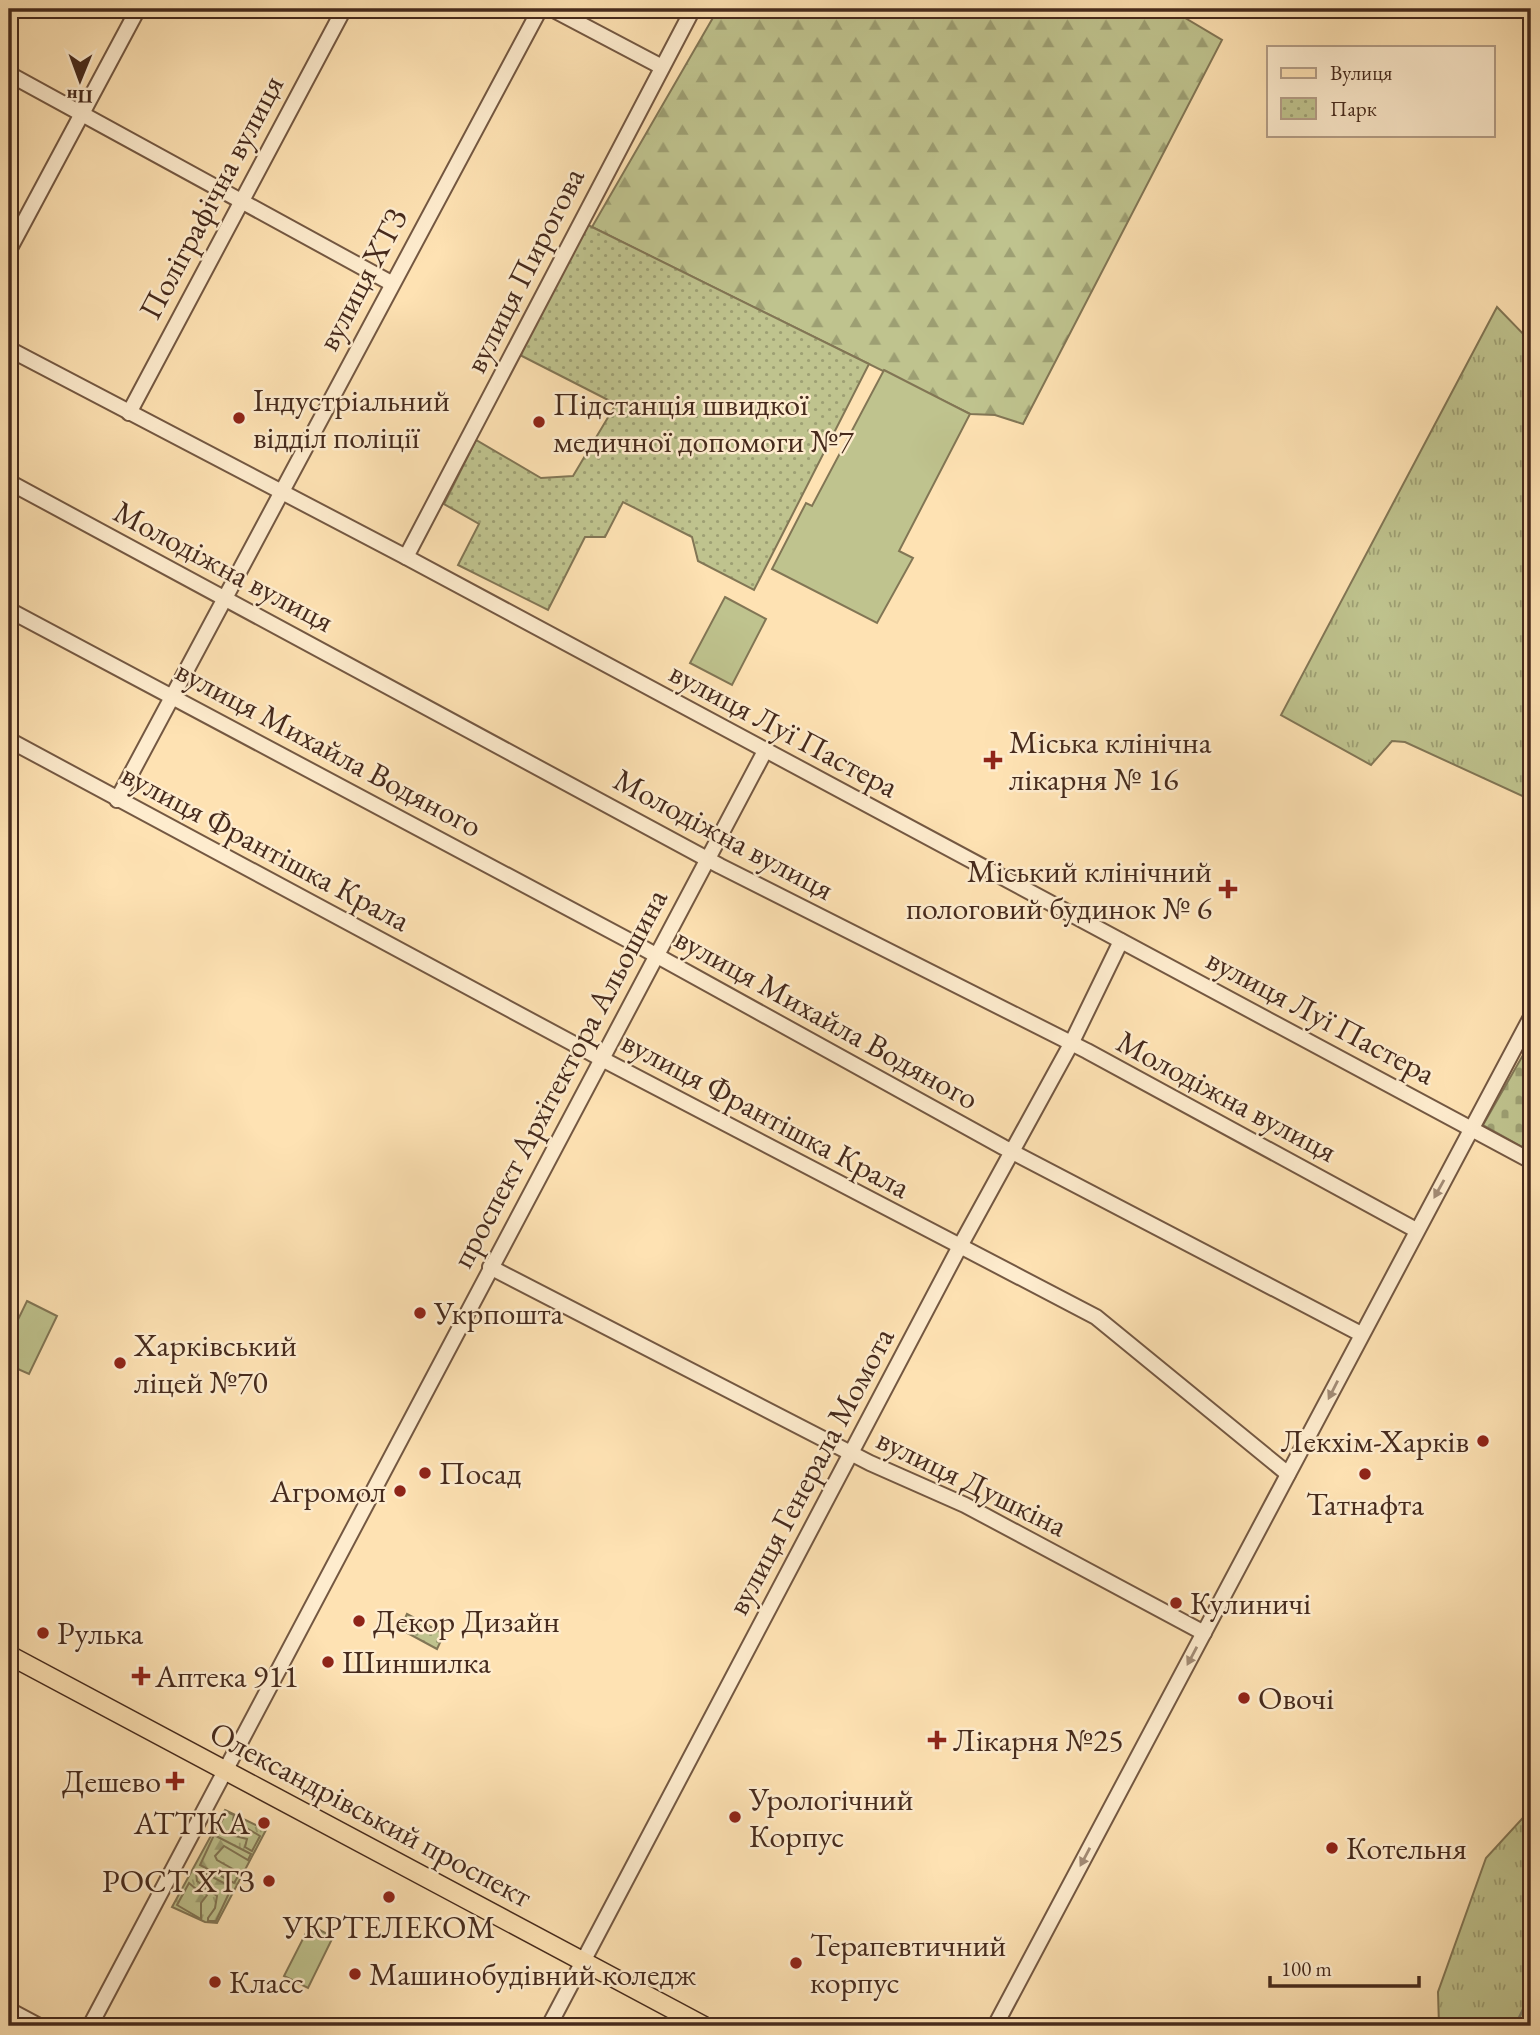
<svg xmlns="http://www.w3.org/2000/svg" width="1540" height="2035" viewBox="0 0 1540 2035" font-family="'EB Garamond',serif">
<style>
.grass{fill:url(#grass-tufts);stroke:#827655;stroke-width:2}
.forest{fill:url(#forest-firs);stroke:#827655;stroke-width:2}
.cemetery{fill:url(#cemetery-stones);stroke:#827655;stroke-width:2}
.park{fill:url(#park-dots);stroke:#827655;stroke-width:2}
.pitch{fill:#bfc38e;stroke:#827655;stroke-width:2}
.lines{fill:none;stroke-linecap:round;stroke-linejoin:round}
.stream{stroke:#7d8370;stroke-width:2.5}
.minor-casing{stroke:#745842;stroke-width:18}
.major-casing{stroke:#462a1c;stroke-width:21}
.minor{stroke:#feecce;stroke-width:14}
.major{stroke:#fee2b3;stroke-width:18}
.oneway{fill:#a28b75}
.poi-dot{fill:#8f2418;stroke:#feecce;stroke-width:2.5}
.labels{text-anchor:middle;stroke-width:5;stroke-linejoin:round;paint-order:stroke}
.street-label{font-size:32px;fill:#462a1c;stroke:#feecce}
.poi-label{font-size:32px;fill:#462a1c;stroke:#feecce;text-anchor:start}
</style>
<defs>
<pattern id="grass-tufts" width="24" height="20" patternUnits="userSpaceOnUse" patternTransform="scale(1.75)"><rect width="24" height="20" fill="#bfc38e"/><path d="M3 7l-1-3M5 7V3M7 7l1-3M15 17l-1-3M17 17v-4M19 17l1-3" fill="none" stroke="#9d9f73"/></pattern>
<pattern id="forest-firs" width="22" height="20" patternUnits="userSpaceOnUse" patternTransform="scale(1.75)"><rect width="22" height="20" fill="#bfc38e"/><path d="M5 1l3.5 6h-7zM16 11l3.5 6h-7z" fill="#9d9f73"/></pattern>
<pattern id="cemetery-stones" width="16" height="16" patternUnits="userSpaceOnUse" patternTransform="scale(1.75)"><rect width="16" height="16" fill="#bfc38e"/><path d="M2 7V4a2 2 0 0 1 4 0v3zM10 15v-3a2 2 0 0 1 4 0v3z" fill="#9d9f73"/></pattern>
<pattern id="park-dots" width="8" height="8" patternUnits="userSpaceOnUse" patternTransform="scale(1.75)"><rect width="8" height="8" fill="#bfc38e"/><path d="M2 2h.1M6 6h.1" fill="none" stroke="#9d9f73" stroke-width="1.8" stroke-linecap="round"/></pattern>
</defs>
<rect width="100%" height="100%" fill="#fee2b3"/>
<filter id="stains"><feTurbulence type="fractalNoise" baseFrequency=".00286" numOctaves="4"/><feColorMatrix values="0 0 0 0 .2 0 0 0 0 .09 0 0 0 0 .02 0 0 0 .5 -.17"/></filter>
<radialGradient id="worn" r=".72"><stop offset=".6" stop-color="#630" stop-opacity="0"/><stop offset="1" stop-color="#630" stop-opacity=".3"/></radialGradient>
<!-- grass -->
<g class="grass">
<path d="M1497,307L1531,342V800L1405,742L1392,741L1371,765L1281,715Z"/>
<path d="M1531,1809V2026H1439L1438,1992L1486,1858Z"/>
<path d="M225,1810L266,1830L217,1923L205,1922L172,1907Z"/>
</g>
<!-- forest -->
<g class="forest">
<path d="M718,9H1170L1222,40L1023,424L995,415L970,414L592,227Z"/>
<path d="M227,1812L234,1815L233,1820L260,1836L252,1851L245,1847L247,1839L216,1831Z"/>
<path d="M214,1835L251,1854L248,1860L224,1846L215,1856L217,1860L240,1873L234,1883L200,1865Z"/>
<path d="M201,1871L224,1883L230,1891L216,1921H208V1918L215,1908L217,1896L197,1881L196,1872Z"/>
<path d="M189,1883L196,1889L205,1890L207,1895L201,1903V1919L177,1905Z"/>
</g>
<!-- cemetery -->
<path class="cemetery" d="M1531,1041V1152L1483,1125Z"/>
<!-- park -->
<g class="park">
<path d="M586,224L869,364L754,590L698,561L692,537L623,502L605,537H585L548,610L458,565L479,524L444,504L476,440L541,478L573,476L616,404L516,353Z"/>
<path d="M407,1614L444,1634L437,1649L400,1629Z"/>
</g>
<!-- pitch -->
<g class="pitch">
<path d="M884,370L970,414L899,551L913,558L877,623L772,569L806,503L812,506Z"/>
<path d="M725,597L766,619L732,685L690,663Z"/>
<path d="M27,1301L57,1316L29,1374L9,1365V1338Z"/>
<path d="M310,1925L333,1937L308,1988L284,1976Z"/>
</g>
<g class="lines">
<!-- stream -->
<path class="stream" d="M1515,2026L1531,1993"/>
<defs>
<g id="minor">
<path d="M552,9L662,67"/>
<path d="M9,74L391,283"/>
<path d="M9,250L138,9"/>
<path d="M9,349L406,557L1531,1161"/>
<path d="M129,413L344,9"/>
<path d="M9,482L720,866L1087,1051L1416,1230"/>
<path d="M406,557L693,9"/>
<path d="M9,610L643,948L1003,1147L1361,1334"/>
<path d="M9,740L602,1059L1096,1317L1288,1474"/>
<path d="M117,800L540,9"/>
<path d="M490,1267L870,1463L965,1505L1204,1633"/>
<path d="M9,2010L39,2026"/>
<path d="M90,2026L765,751"/>
<path d="M549,2026L959,1248L1071,1044L1121,941"/>
<path d="M995,2026L1531,1017"/>
</g>
<path id="major" d="M9,1655L704,2026"/>
</defs>
<!-- minor casing -->
<use href="#minor" class="minor-casing"/>
<!-- major casing -->
<use href="#major" class="major-casing"/>
<!-- minor -->
<use href="#minor" class="minor"/>
<!-- major -->
<use href="#major" class="major"/>
</g>
<!-- one-way arrows -->
<defs><path id="oneway-solid" d="M-6-.8H1V-3.2L6.5 0L1 3.2V.8H-6Z" transform="scale(1.75)"/></defs>
<g class="oneway">
<use href="#oneway-solid" transform="translate(1439 1189) rotate(119)"/>
<use href="#oneway-solid" transform="translate(1333 1390) rotate(117)"/>
<use href="#oneway-solid" transform="translate(1192 1656) rotate(118)"/>
<use href="#oneway-solid" transform="translate(1085 1857) rotate(118)"/>
</g>
<!-- markers -->
<g class="poi-dot">
<circle cx="239" cy="418" r="7"/>
<circle cx="539" cy="422" r="7"/>
<path d="M989.5 749.5h7v7h7v7h-7v7h-7v-7h-7v-7h7z"/>
<path d="M1224.5 878.5h7v7h7v7h-7v7h-7v-7h-7v-7h7z"/>
<circle cx="420" cy="1313" r="7"/>
<circle cx="120" cy="1363" r="7"/>
<circle cx="1483" cy="1441" r="7"/>
<circle cx="425" cy="1473" r="7"/>
<circle cx="1365" cy="1474" r="7"/>
<circle cx="400" cy="1491" r="7"/>
<circle cx="1176" cy="1603" r="7"/>
<circle cx="359" cy="1621" r="7"/>
<circle cx="43" cy="1633" r="7"/>
<circle cx="328" cy="1662" r="7"/>
<path d="M137.5 1665.5h7v7h7v7h-7v7h-7v-7h-7v-7h7z"/>
<circle cx="1244" cy="1698" r="7"/>
<path d="M933.5 1729.5h7v7h7v7h-7v7h-7v-7h-7v-7h7z"/>
<path d="M171.5 1770.5h7v7h7v7h-7v7h-7v-7h-7v-7h7z"/>
<circle cx="735" cy="1817" r="7"/>
<circle cx="264" cy="1823" r="7"/>
<circle cx="1332" cy="1848" r="7"/>
<circle cx="269" cy="1881" r="7"/>
<circle cx="389" cy="1897" r="7"/>
<circle cx="796" cy="1963" r="7"/>
<circle cx="355" cy="1974" r="7"/>
<circle cx="215" cy="1982" r="7"/>
</g>
<g class="labels">
<!-- street labels -->
<g class="street-label">
<text transform="translate(211 197) rotate(-62)" y="11">Поліграфічна вулиця</text>
<text transform="translate(524 270) rotate(-63)" y="11">вулиця Пирогова</text>
<text transform="translate(362 279) rotate(-62)" y="11">вулиця ХТЗ</text>
<text transform="translate(224 566) rotate(28)" y="11">Молодіжна вулиця</text>
<text transform="translate(784 729) rotate(28)" y="11">вулиця Луї Пастера</text>
<text transform="translate(329 748) rotate(28)" y="11">вулиця Михайла Водяного</text>
<text transform="translate(724 834) rotate(28)" y="11">Молодіжна вулиця</text>
<text transform="translate(266 847) rotate(28)" y="11">вулиця Франтішка Крала</text>
<text transform="translate(1321 1016) rotate(28)" y="11">вулиця Луї Пастера</text>
<text transform="translate(827 1018) rotate(29)" y="11">вулиця Михайла Водяного</text>
<text transform="translate(559 1078) rotate(-62)" y="11">проспект Архітектора Альошина</text>
<text transform="translate(1227 1096) rotate(28)" y="11">Молодіжна вулиця</text>
<text transform="translate(766 1114) rotate(28)" y="11">вулиця Франтішка Крала</text>
<text transform="translate(810 1471) rotate(-62)" y="11">вулиця Генерала Момота</text>
<text transform="translate(972 1482) rotate(26)" y="11">вулиця Душкіна</text>
<text transform="translate(371 1814) rotate(28)" y="11">Олександрівський проспект</text>
</g>
<!-- poi labels -->
<g class="poi-label">
<text x="253" y="411">Індустріальний<tspan x="253" dy="37">відділ поліції</tspan></text>
<text x="553" y="415">Підстанція швидкої<tspan x="553" dy="37">медичної допомоги №7</tspan></text>
<text x="1009" y="753">Міська клінічна<tspan x="1009" dy="37">лікарня № 16</tspan></text>
<text x="1212" y="882" text-anchor="end">Міський клінічний<tspan x="1212" dy="37">пологовий будинок № 6</tspan></text>
<text x="434" y="1324">Укрпошта</text>
<text x="134" y="1356">Харківський<tspan x="134" dy="37">ліцей №70</tspan></text>
<text x="1469" y="1452" text-anchor="end">Лекхім-Харків</text>
<text x="439" y="1484">Посад</text>
<text x="386" y="1502" text-anchor="end">Агромол</text>
<text x="1365" y="1515" text-anchor="middle">Татнафта</text>
<text x="1190" y="1614">Кулиничі</text>
<text x="373" y="1632">Декор Дизайн</text>
<text x="57" y="1644">Рулька</text>
<text x="342" y="1673">Шиншилка</text>
<text x="155" y="1687">Аптека 911</text>
<text x="1258" y="1709">Овочі</text>
<text x="953" y="1751">Лікарня №25</text>
<text x="161" y="1792" text-anchor="end">Дешево</text>
<text x="749" y="1810">Урологічний<tspan x="749" dy="37">Корпус</tspan></text>
<text x="250" y="1834" text-anchor="end">АТТІКА</text>
<text x="1346" y="1859">Котельня</text>
<text x="255" y="1892" text-anchor="end">РОСТ ХТЗ</text>
<text x="389" y="1938" text-anchor="middle">УКРТЕЛЕКОМ</text>
<text x="810" y="1956">Терапевтичний<tspan x="810" dy="37">корпус</tspan></text>
<text x="369" y="1985">Машинобудівний коледж</text>
<text x="229" y="1993">Класс</text>
</g>
</g>
<!-- margin -->
<rect width="1540" height="2035" fill="none" stroke="#fee2b3" stroke-width="35"/>
<rect x="10" y="10" width="1519" height="2014" fill="none" stroke="#462a1c" stroke-width="3.5"/>
<rect x="18" y="18" width="1505" height="2000" fill="none" stroke="#462a1c" stroke-width="2"/>
<!-- legend -->
<rect x="1267" y="46" width="228" height="91" fill="#feecce" stroke="#b49e87" stroke-width="2"/>
<rect x="1281" y="68" width="35" height="10" fill="#fee2b3" stroke="#b49e87" stroke-width="2"/>
<text x="1330" y="80" font-size="21" fill="#462a1c">Вулиця</text>
<rect x="1281" y="98" width="35" height="21" fill="url(#park-dots)" stroke="#b49e87" stroke-width="2"/>
<text x="1330" y="116" font-size="21" fill="#462a1c">Парк</text>
<!-- north arrow -->
<g transform="translate(80 80) rotate(181)" stroke="#feecce" stroke-width="5" paint-order="stroke">
<path d="M0-5L12 26L0 18L-12 26Z" fill="#462a1c"/>
<text y="-10" font-size="19" font-weight="bold" text-anchor="middle" fill="#462a1c">Пн</text>
</g>
<!-- scale -->
<path d="M1270 1976v10h149v-10" fill="none" stroke="#462a1c" stroke-width="3.5"/>
<text x="1281" y="1976" font-size="21" fill="#462a1c" stroke="#feecce" stroke-width="5" paint-order="stroke">100 m</text>
<rect width="100%" height="100%" filter="url(#stains)"/>
<rect width="100%" height="100%" fill="url(#worn)"/>
</svg>
